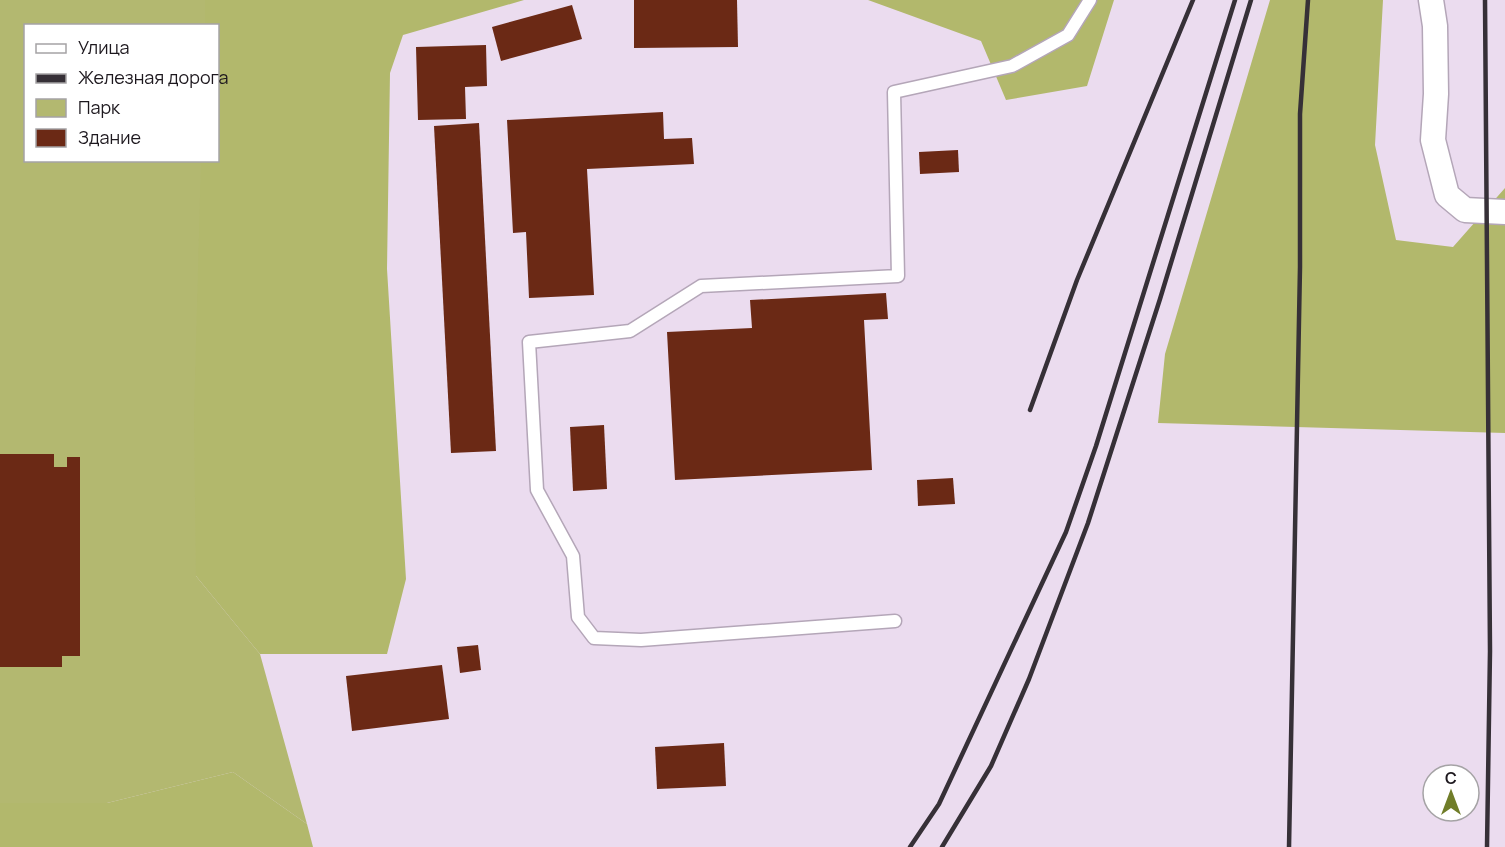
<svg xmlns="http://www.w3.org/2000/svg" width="1505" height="847" viewBox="0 0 1505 847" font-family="Manrope,sans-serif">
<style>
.green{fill:#b3b870}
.forest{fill:#b2b86c}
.building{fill:#6b2915}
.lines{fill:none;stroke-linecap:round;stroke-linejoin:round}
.service-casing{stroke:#b4a6b8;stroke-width:15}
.minor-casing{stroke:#b4a6b8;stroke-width:27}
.service{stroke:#fff;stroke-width:12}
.minor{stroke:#fff;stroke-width:24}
.rail{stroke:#363037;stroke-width:4.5}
</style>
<rect width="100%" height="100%" fill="#ebdcef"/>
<!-- green -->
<path class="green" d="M0,0H207L206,25L26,26V160L204,161L196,576L260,654L307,824L233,772L107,803H0Z"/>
<!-- forest -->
<g class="forest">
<path d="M205,0H524L403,35L390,73L387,269L406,579L387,654H260L196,576L194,417L201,161L218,160V26L205,25Z"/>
<path d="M868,0H1114L1087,86L1006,100L981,41Z"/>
<path d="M1270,0H1383L1375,145L1396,240L1453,247L1505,188V433L1158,423L1165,354Z"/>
<path d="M233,772L307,824L313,847H0V803H107Z"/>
</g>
<!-- building -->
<g class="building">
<path d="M634,0H737L738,47L634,48Z"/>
<path d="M572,5L582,39L501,61L492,27Z"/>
<path d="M486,45L487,86L465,87L466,119L418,120L416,47Z"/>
<path d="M663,112L664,139L692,138L694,164L587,169L594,295L529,298L526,232L513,233L507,120Z"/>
<path d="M479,123L496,451L451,453L434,126Z"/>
<path d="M958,150L959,172L920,174L919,152Z"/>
<path d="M886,293L888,319L864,320L872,470L675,480L667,332L752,328L750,300Z"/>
<path d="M604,425L607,489L573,491L570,427Z"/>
<path d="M0,454H54V467H67V457H80V656H62V667H0Z"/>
<path d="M953,478L955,504L918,506L917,480Z"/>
<path d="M478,645L481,670L460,673L457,647Z"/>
<path d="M442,665L449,719L352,731L346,676Z"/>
<path d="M724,743L726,786L657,789L655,747Z"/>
</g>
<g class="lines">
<defs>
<path id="service" d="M895,621L641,640L594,638L578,617L573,556L537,490L529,342L630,331L701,286L898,276L894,92L1012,66L1068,35L1090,0"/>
<path id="minor" d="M1431,0L1435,26L1436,94L1433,140L1447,195L1465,210L1505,212"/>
</defs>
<!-- service casing -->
<use href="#service" class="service-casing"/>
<!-- minor casing -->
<use href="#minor" class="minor-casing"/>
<!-- service -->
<use href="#service" class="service"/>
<!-- minor -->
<use href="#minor" class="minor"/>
<!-- rail -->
<g class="rail">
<path d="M1485,0L1490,651L1487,847"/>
<path d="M1030,410L1077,280L1193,0"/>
<path d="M910,847L939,804L1066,532L1096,446L1235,0"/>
<path d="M942,847L991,766L1029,679L1088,523L1160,299L1251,0"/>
<path d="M1289,847L1300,267V114L1308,0"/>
</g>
</g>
<!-- legend -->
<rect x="24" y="24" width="195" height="138" fill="#ffffff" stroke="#a5a3a5" stroke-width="1.5"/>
<rect x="36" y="44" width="30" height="9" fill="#ffffff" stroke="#a5a3a5" stroke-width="1.5"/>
<text x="78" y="54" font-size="18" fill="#1d181e">Улица</text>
<rect x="36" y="74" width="30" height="9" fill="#363037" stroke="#a5a3a5" stroke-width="1.5"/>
<text x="78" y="84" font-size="18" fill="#1d181e">Железная дорога</text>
<rect x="36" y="99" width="30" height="18" fill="#b3b870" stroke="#a5a3a5" stroke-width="1.5"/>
<text x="78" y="114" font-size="18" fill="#1d181e">Парк</text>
<rect x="36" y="129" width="30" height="18" fill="#6b2915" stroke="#a5a3a5" stroke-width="1.5"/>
<text x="78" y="144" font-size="18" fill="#1d181e">Здание</text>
<!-- north arrow -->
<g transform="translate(1451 793)"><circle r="28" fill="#ffffff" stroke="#a5a3a5" stroke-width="1.5"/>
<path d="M0-4.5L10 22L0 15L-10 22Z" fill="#707d29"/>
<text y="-9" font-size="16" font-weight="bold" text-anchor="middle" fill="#1d181e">С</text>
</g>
</svg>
